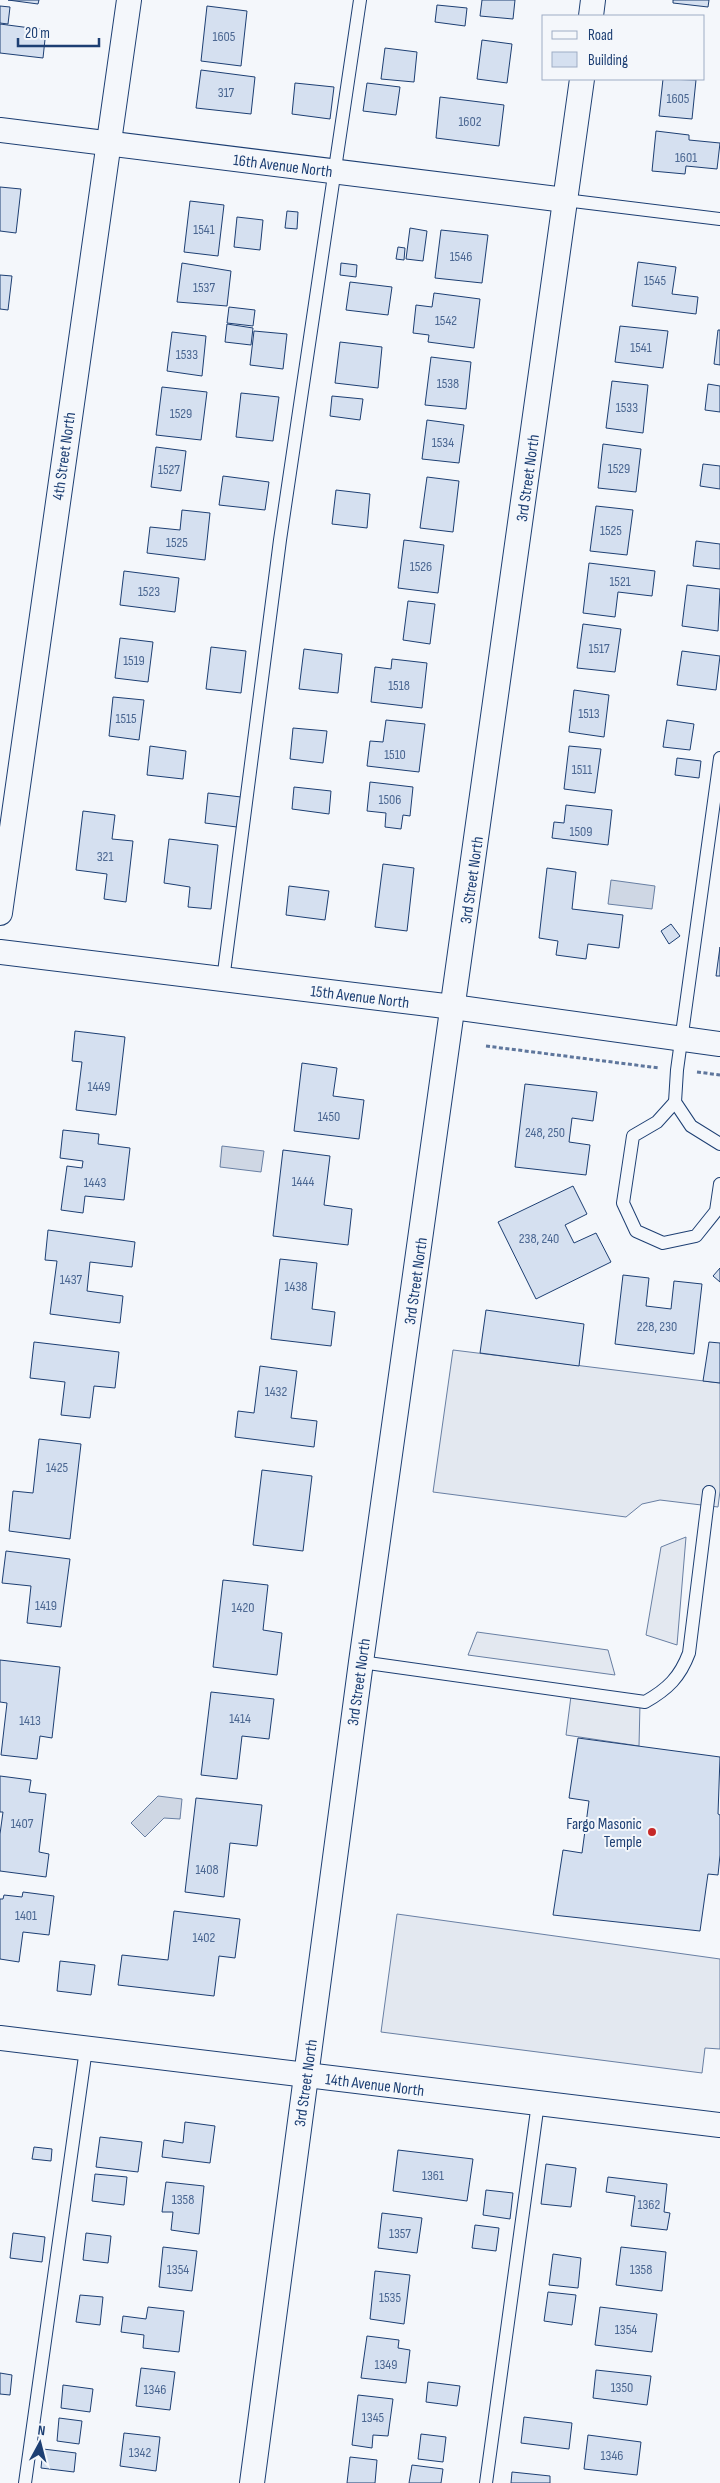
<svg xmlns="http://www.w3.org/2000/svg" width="720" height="2483" viewBox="0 0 720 2483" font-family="'Sofia Sans Condensed',sans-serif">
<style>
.parking{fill:#e3e8f0;stroke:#687fa3}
.water{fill:#cfd7e4;stroke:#687fa3}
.building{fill:#d5e0f0;stroke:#1d3f73}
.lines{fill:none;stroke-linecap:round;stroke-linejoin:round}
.service-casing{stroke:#1d3f73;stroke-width:14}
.minor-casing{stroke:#1d3f73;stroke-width:26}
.path{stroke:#5e769c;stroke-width:3;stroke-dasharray:4 2.5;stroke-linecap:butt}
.service{stroke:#f4f7fb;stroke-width:12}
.minor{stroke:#f4f7fb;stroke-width:24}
.poi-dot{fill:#c62828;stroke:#f4f7fb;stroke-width:2}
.labels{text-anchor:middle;stroke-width:4;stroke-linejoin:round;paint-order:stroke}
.number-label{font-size:14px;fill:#4b6792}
.street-label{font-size:16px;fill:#1d3f73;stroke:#f4f7fb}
.poi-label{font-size:16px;fill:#1d3f73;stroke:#f4f7fb;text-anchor:end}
</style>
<rect width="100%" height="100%" fill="#f4f7fb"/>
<!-- parking -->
<g class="parking">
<path d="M453,1350L720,1383V1491L718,1507L660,1500L642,1504L626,1517L433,1492Z"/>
<path d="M686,1537L677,1645L646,1635L661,1547Z"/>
<path d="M477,1632L608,1650L615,1675L468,1655Z"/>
<path d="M571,1696L640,1704L639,1746L566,1735Z"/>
<path d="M397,1914L720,1959V2049L705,2048L702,2073L381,2032Z"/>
</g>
<!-- water -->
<g class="water">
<path d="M611,880L655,886L652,909L608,904Z"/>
<path d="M222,1146L264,1151L261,1172L220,1167Z"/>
<path d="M158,1796L182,1799L180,1819L164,1818L145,1837L131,1823Z"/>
</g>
<!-- building -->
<g class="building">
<path d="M8,0H39L38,4Z"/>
<path d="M482,0H515L513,19L480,16Z"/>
<path d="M673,0H709L708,7L673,3Z"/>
<path d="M437,5L467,8L465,26L435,22Z"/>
<path d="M0,6L10,7L8,24L0,23Z"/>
<path d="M207,6L247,11L241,66L201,61Z"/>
<path d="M0,24L46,30L43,58L0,53Z"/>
<path d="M482,40L512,44L507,83L477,79Z"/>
<path d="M385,48L417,52L414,82L381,79Z"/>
<path d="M201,70L255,77L251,114L196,108Z"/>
<path d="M663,79L696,80L692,119L659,116Z"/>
<path d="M295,83L334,87L330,119L292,114Z"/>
<path d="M367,83L400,87L396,115L363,111Z"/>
<path d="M440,97L504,105L499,146L436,138Z"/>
<path d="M656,131L689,135V140L720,143L717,169L686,166L685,174L652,171Z"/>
<path d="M0,187L21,189L16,233L0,231Z"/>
<path d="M190,201L224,205L218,256L184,252Z"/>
<path d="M287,211L298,212L297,229L285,228Z"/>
<path d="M237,217L263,220L260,250L234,247Z"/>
<path d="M410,228L427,231L423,261L406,259Z"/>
<path d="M441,230L488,235L482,283L435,278Z"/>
<path d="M398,247L405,248L404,260L396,259Z"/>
<path d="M638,262L676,267L672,294L698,297L696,314L632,306Z"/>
<path d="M182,263L231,271L227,306L177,302Z"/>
<path d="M341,263L357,265L356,277L340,275Z"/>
<path d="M0,275L12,276L8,310L0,309Z"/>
<path d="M350,282L392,287L388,315L346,310Z"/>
<path d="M434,293L480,299L474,348L428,342L429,335L413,333L416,305L432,307Z"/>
<path d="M229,307L255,310L253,326L227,323Z"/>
<path d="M227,324L253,328L251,345L225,342Z"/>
<path d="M620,326L668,331L663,368L615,362Z"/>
<path d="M718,330H720V365L714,364Z"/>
<path d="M254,331L287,334L283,369L250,365Z"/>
<path d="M172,332L206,336L202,376L167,371Z"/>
<path d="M340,342L382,347L378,388L335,383Z"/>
<path d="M431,357L471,362L466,409L425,405Z"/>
<path d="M612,381L648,385L643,433L606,428Z"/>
<path d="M708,384L720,386V412L705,410Z"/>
<path d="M162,387L207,392L201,440L156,435Z"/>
<path d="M241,393L279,397L273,441L236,437Z"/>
<path d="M332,396L363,399L360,420L330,416Z"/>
<path d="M427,420L464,425L459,463L422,459Z"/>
<path d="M603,444L641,449L636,492L598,488Z"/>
<path d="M156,447L186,451L181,491L151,487Z"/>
<path d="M703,464L720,466V489L700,486Z"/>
<path d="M223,476L269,482L265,510L219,505Z"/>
<path d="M427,477L459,481L453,532L420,528Z"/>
<path d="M336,490L370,494L367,528L332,524Z"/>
<path d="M596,506L633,510L627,555L590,551Z"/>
<path d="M182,510L210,513L205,560L147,553L150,527L180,530Z"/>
<path d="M404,540L444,545L438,593L398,588Z"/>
<path d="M696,541L720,544V569L693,566Z"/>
<path d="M589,563L655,571L652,596L618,592L615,617L583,613Z"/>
<path d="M124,571L179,578L175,612L120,605Z"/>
<path d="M687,585L720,589L718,631L682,626Z"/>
<path d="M408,601L435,604L430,644L403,640Z"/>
<path d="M583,624L621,629L615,672L577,668Z"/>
<path d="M120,638L153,642L148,682L115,678Z"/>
<path d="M211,647L246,651L241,693L206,689Z"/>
<path d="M304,649L342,654L338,693L299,689Z"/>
<path d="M682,651L720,656L716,690L677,685Z"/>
<path d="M392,659L427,663L422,708L371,702L375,667L391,669Z"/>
<path d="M574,690L609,695L604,737L569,732Z"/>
<path d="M113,697L144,700L139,740L109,736Z"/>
<path d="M386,720L425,724L419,772L367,766L370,741L383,742Z"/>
<path d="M667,720L694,724L690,750L663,747Z"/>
<path d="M293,728L327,731L323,763L290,759Z"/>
<path d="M150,746L186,751L183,779L147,775Z"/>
<path d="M569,746L601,749L595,793L564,789Z"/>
<path d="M677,758L701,761L699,778L675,775Z"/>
<path d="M370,782L413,787L410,816L403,815L401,829L385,827L386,813L367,811Z"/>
<path d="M294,787L331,791L329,814L292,809Z"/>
<path d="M208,793L241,797L237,827L205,823Z"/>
<path d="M566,805L612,810L608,845L552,838L554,822L564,823Z"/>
<path d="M83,811L115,815L112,839L133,841L126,902L104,899L107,874L76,870Z"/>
<path d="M169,839L218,845L211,909L188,907L190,887L164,883Z"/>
<path d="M383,864L414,868L407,931L375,927Z"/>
<path d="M547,868L576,872L572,909L623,915L619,948L588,944L586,959L556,955L558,941L539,938Z"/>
<path d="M289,886L329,891L325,920L286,915Z"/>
<path d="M671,924L680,936L669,944L661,931Z"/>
<path d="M720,947V976H716Z"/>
<path d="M75,1031L125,1037L116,1115L76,1110L82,1062L72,1061Z"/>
<path d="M302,1063L337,1068L333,1096L364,1100L359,1139L294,1131Z"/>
<path d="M525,1084L597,1092L593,1121L572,1118L569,1142L590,1145L586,1175L515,1167Z"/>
<path d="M63,1130L99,1134L98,1144L130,1148L124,1200L85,1196L83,1213L61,1210L67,1166L82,1168L83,1161L60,1158Z"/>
<path d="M283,1150L330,1156L324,1205L352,1209L348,1245L273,1236Z"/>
<path d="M573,1186L587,1214L565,1225L574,1243L596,1233L611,1262L536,1299L498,1222Z"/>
<path d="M48,1230L135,1242L132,1267L90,1262L87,1291L123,1296L120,1323L50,1314L57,1261L45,1260Z"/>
<path d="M280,1259L317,1263L312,1309L335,1312L331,1346L271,1339Z"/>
<path d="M720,1268V1282L713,1276Z"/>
<path d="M623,1275L649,1278L646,1306L671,1309L674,1281L702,1284L694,1354L615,1344Z"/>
<path d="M486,1310L584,1324L579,1366L480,1353Z"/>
<path d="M34,1342L119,1352L115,1388L94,1386L90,1418L61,1415L65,1382L30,1378Z"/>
<path d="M709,1342L720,1343V1383L703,1381Z"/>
<path d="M260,1366L297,1371L291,1418L317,1421L314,1447L235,1437L238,1411L254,1413Z"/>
<path d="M39,1439L81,1444L70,1539L9,1531L13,1491L33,1493Z"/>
<path d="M262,1470L312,1476L303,1551L253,1545Z"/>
<path d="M6,1551L70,1559L61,1627L27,1623L31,1586L2,1583Z"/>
<path d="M223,1580L268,1585L263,1630L282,1633L277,1675L213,1667Z"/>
<path d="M0,1660L60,1667L52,1738L40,1736L37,1759L1,1755L7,1703L0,1702Z"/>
<path d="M211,1692L274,1699L269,1739L242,1736L237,1779L201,1775Z"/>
<path d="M578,1738L720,1757L718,1814L720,1815V1855L718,1875L708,1874L700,1931L553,1915L563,1850L582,1853L589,1801L569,1798Z"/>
<path d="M0,1776L31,1780L29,1792L46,1794L39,1852L49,1854L46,1877L0,1871V1834L3,1812H0Z"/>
<path d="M196,1798L262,1805L257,1846L230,1843L224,1897L185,1892Z"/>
<path d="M23,1892L54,1896L49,1935L23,1932L19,1962L0,1959V1899H3L4,1895L22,1897Z"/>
<path d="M174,1911L240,1919L235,1958L219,1956L214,1996L118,1985L122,1955L168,1960Z"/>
<path d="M60,1961L95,1965L91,1995L57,1991Z"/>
<path d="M185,2122L215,2126L210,2163L162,2157L164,2140L183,2143Z"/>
<path d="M100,2137L142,2142L138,2172L96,2167Z"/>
<path d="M34,2147L52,2149L51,2161L32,2159Z"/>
<path d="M398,2150L473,2159L467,2201L393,2191Z"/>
<path d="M546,2164L576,2168L571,2207L541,2204Z"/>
<path d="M95,2174L127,2177L124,2205L92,2201Z"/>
<path d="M608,2177L667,2184L664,2212L670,2213L667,2230L631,2226L635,2196L606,2192Z"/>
<path d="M166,2182L204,2186L199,2234L171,2230L173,2212H162Z"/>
<path d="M486,2190L513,2193L510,2219L483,2215Z"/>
<path d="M382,2213L422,2218L417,2253L378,2248Z"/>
<path d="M475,2225L499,2228L496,2251L472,2248Z"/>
<path d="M13,2233L45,2237L42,2262L10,2258Z"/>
<path d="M86,2233L111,2236L108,2263L83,2260Z"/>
<path d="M163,2247L197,2251L192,2291L159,2287Z"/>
<path d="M621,2247L666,2252L662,2291L616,2285Z"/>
<path d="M553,2254L581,2258L578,2288L549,2285Z"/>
<path d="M375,2271L410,2275L404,2324L370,2319Z"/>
<path d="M548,2292L576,2295L572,2325L544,2321Z"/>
<path d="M80,2295L103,2297L100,2325L76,2322Z"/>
<path d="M148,2307L184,2311L179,2352L143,2348L144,2335L121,2332L123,2316L146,2319Z"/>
<path d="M600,2307L657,2314L652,2352L595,2345Z"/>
<path d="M367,2336L399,2340L398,2348L410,2350L406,2383L361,2378Z"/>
<path d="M141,2368L175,2372L170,2410L136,2406Z"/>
<path d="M596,2370L651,2376L647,2405L593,2398Z"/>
<path d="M0,2373L12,2375L10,2395L0,2394Z"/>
<path d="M428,2382L460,2386L457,2406L426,2402Z"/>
<path d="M63,2385L93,2389L90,2412L61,2408Z"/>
<path d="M358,2395L393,2399L388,2436L373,2435L372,2448L352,2445Z"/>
<path d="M524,2417L572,2423L569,2449L521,2443Z"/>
<path d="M59,2418L82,2421L79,2444L57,2441Z"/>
<path d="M124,2433L160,2437L156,2471L120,2466Z"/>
<path d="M421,2434L446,2437L443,2462L418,2459Z"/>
<path d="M588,2435L641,2442L637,2475L584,2469Z"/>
<path d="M43,2449L76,2453L74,2472L41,2468Z"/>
<path d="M350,2457L377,2460L375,2483H347Z"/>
<path d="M412,2465L443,2469L441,2483H409Z"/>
<path d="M512,2472L550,2476V2483H511Z"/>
</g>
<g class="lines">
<defs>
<g id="service">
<path d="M565,200L720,219"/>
<path d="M720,758L677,1070L675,1102L691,1126L720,1144"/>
<path d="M223,980L280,540L360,0"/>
<path d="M675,1102L657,1122L633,1136L623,1203L636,1231L663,1243L696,1236L716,1211L720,1184"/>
<path d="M361,1662L645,1702C668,1689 680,1677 689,1653L709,1492"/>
<path d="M25,2483L86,2049"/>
<path d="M486,2483L538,2103"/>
</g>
<g id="minor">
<path d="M591,16L593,0"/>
<path d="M0,130L565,200"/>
<path d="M0,913L129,0"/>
<path d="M0,952L453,1007L720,1044"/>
<path d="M0,2038L720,2125"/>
<path d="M252,2483L361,1662L582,79"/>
</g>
</defs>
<!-- service casing -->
<use href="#service" class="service-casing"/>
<!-- minor casing -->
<use href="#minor" class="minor-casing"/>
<!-- path -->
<g class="path">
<path d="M486,1046L659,1068"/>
<path d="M697,1072L720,1075"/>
</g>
<!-- service -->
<use href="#service" class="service"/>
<!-- minor -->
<use href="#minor" class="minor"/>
</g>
<!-- markers -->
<circle class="poi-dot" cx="652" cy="1832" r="5"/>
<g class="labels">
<!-- number labels -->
<g class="number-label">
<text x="224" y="41">1605</text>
<text x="226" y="97">317</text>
<text x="678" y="103">1605</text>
<text x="470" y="126">1602</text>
<text x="686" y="162">1601</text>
<text x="204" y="234">1541</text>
<text x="461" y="261">1546</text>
<text x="655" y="285">1545</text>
<text x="204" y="292">1537</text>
<text x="446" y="325">1542</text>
<text x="641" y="352">1541</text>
<text x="187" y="359">1533</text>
<text x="448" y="388">1538</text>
<text x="627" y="412">1533</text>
<text x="181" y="418">1529</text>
<text x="443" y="447">1534</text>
<text x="619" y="473">1529</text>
<text x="169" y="474">1527</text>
<text x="611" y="535">1525</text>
<text x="177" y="547">1525</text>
<text x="421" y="571">1526</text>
<text x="620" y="586">1521</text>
<text x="149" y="596">1523</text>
<text x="599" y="653">1517</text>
<text x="134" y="665">1519</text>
<text x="399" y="690">1518</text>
<text x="589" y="718">1513</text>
<text x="126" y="723">1515</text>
<text x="395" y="759">1510</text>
<text x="582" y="774">1511</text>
<text x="390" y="804">1506</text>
<text x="581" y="836">1509</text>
<text x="105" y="861">321</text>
<text x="99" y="1091">1449</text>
<text x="329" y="1121">1450</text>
<text x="545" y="1137">248, 250</text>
<text x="303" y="1186">1444</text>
<text x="95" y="1187">1443</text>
<text x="539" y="1243">238, 240</text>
<text x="71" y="1284">1437</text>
<text x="296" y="1291">1438</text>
<text x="657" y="1331">228, 230</text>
<text x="276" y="1396">1432</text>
<text x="57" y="1472">1425</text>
<text x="46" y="1610">1419</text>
<text x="243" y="1612">1420</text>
<text x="240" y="1723">1414</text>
<text x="30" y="1725">1413</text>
<text x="22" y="1828">1407</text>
<text x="207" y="1874">1408</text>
<text x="26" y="1920">1401</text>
<text x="204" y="1942">1402</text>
<text x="433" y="2180">1361</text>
<text x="183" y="2204">1358</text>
<text x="649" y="2209">1362</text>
<text x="400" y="2238">1357</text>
<text x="178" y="2274">1354</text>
<text x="641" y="2274">1358</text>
<text x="390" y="2302">1535</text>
<text x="626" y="2334">1354</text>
<text x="386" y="2369">1349</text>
<text x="622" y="2392">1350</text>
<text x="155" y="2394">1346</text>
<text x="373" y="2422">1345</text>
<text x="140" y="2457">1342</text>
<text x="612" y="2460">1346</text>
</g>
<!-- street labels -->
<g class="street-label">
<text transform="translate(283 165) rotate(7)" y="6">16th Avenue North</text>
<text transform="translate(63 456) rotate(-82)" y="6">4th Street North</text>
<text transform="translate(527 478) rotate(-82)" y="6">3rd Street North</text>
<text transform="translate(471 880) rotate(-82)" y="6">3rd Street North</text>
<text transform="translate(360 996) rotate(7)" y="6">15th Avenue North</text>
<text transform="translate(415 1281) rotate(-82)" y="6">3rd Street North</text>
<text transform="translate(358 1682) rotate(-82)" y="6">3rd Street North</text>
<text transform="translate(305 2083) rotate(-82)" y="6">3rd Street North</text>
<text transform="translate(375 2084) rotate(7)" y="6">14th Avenue North</text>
</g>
<!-- poi labels -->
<g class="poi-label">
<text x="642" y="1829">Fargo Masonic<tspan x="642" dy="18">Temple</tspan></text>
</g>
</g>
<!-- legend -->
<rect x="542" y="15" width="162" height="65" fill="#f4f7fb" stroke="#9eadc5"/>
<rect x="552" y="31" width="25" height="8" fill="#f4f7fb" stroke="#9eadc5"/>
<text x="588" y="40" font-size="15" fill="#1d3f73">Road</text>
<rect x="552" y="52" width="25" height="15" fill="#d5e0f0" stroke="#9eadc5"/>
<text x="588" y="65" font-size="15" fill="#1d3f73">Building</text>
<!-- north arrow -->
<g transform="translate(40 2443) rotate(7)" stroke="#f4f7fb" stroke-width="4" paint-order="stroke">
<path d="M0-4L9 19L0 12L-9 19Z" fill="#1d3f73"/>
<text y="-8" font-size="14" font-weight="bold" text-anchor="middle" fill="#1d3f73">N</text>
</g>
<!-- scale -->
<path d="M18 38v8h81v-8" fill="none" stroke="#1d3f73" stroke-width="2.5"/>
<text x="25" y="38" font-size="15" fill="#1d3f73" stroke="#f4f7fb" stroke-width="4" paint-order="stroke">20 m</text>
</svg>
